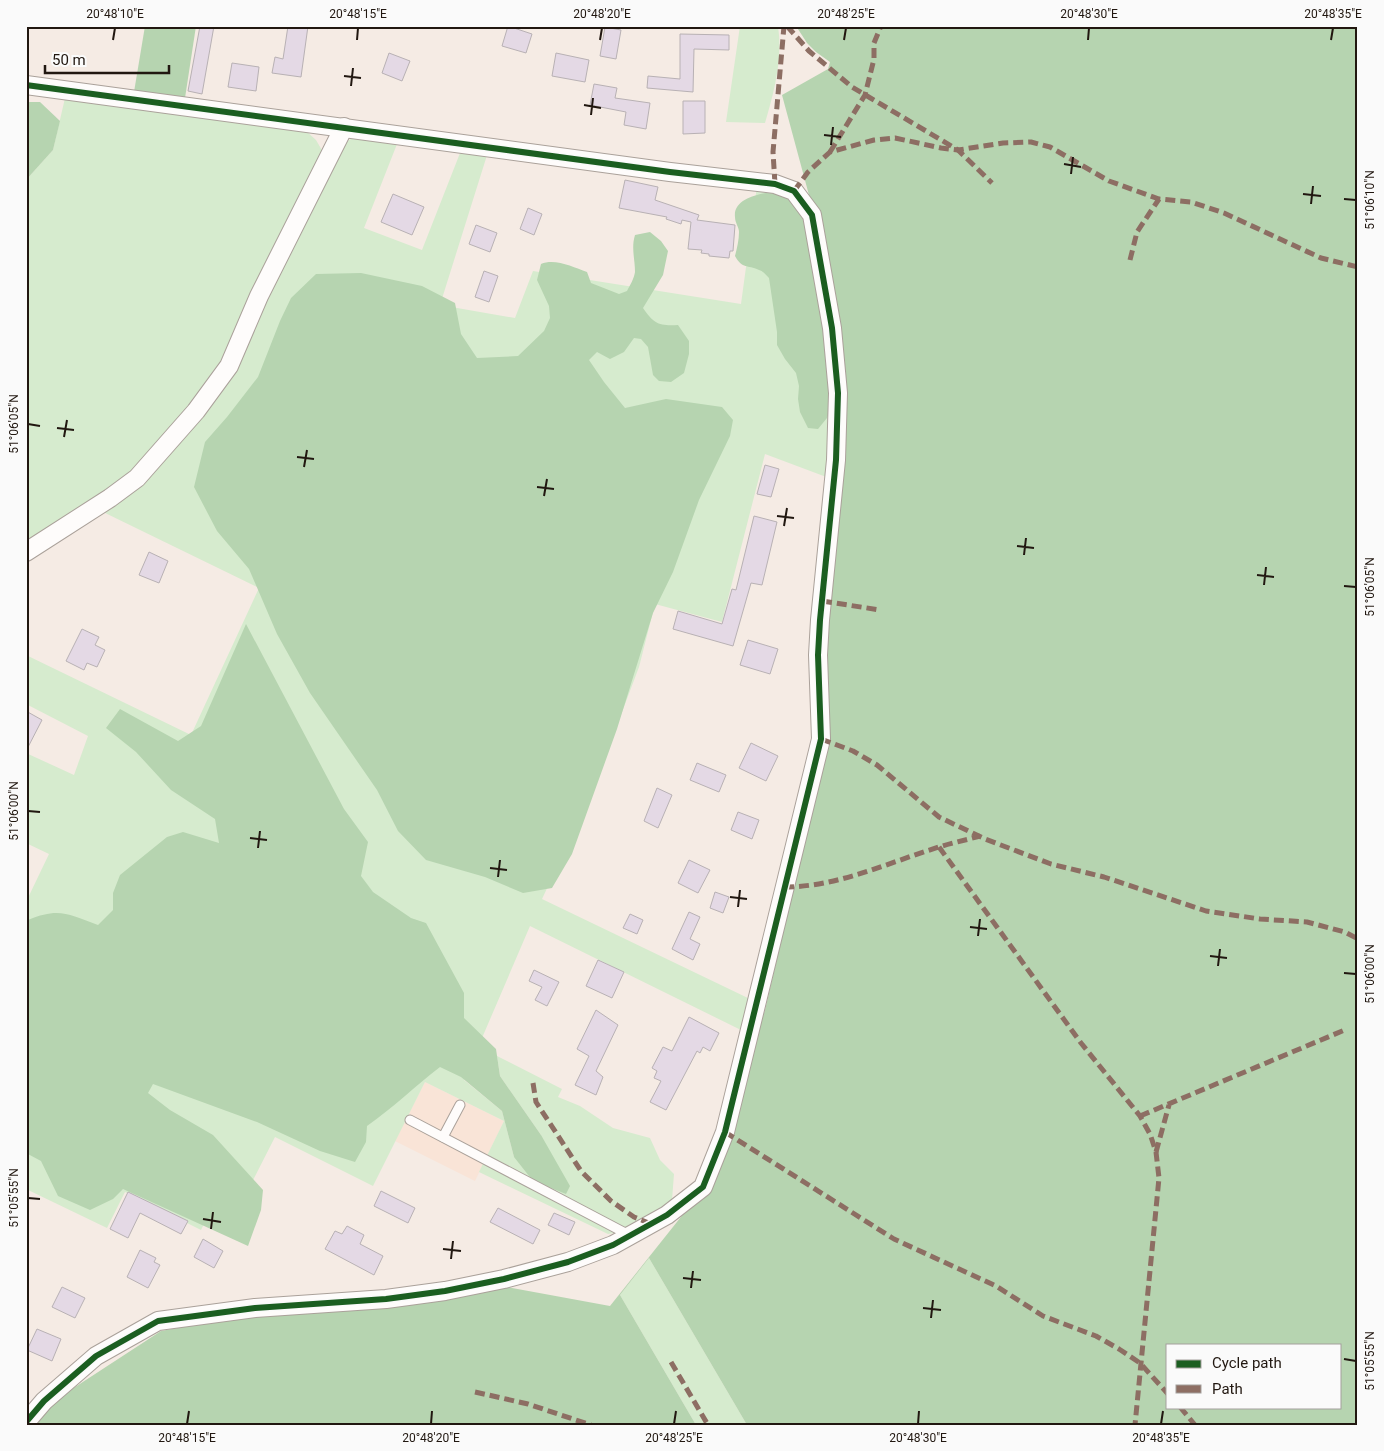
<svg xmlns="http://www.w3.org/2000/svg" width="1384" height="1451" viewBox="0 0 1384 1451" font-family="Roboto,sans-serif">
<style>
.built{fill:#f9e4d7}
.green{fill:#d6ebce}
.forest{fill:#b6d4b0;fill-rule:evenodd}
.building{fill:#e4d9e5;stroke:#b8b1b4}
.lines{fill:none;stroke-linecap:round;stroke-linejoin:round}
.lane-casing{stroke:#aaa19a;stroke-width:11}
.street-casing{stroke:#aaa19a;stroke-width:20}
.lane{stroke:#fefcfb;stroke-width:9}
.street{stroke:#fefcfb;stroke-width:18}
.quiet{stroke:#8d6e63;stroke-width:5;stroke-dasharray:10 5;stroke-linecap:butt}
.cycleway-casing{stroke:#fafafa;stroke-width:9}
.cycleway{stroke:#1b5e20;stroke-width:6}
.ticks{fill:none;stroke:#211710;stroke-width:2}
.neatline{fill:none;stroke:#211710;stroke-width:2}
.ticks-label{font-size:12px;text-anchor:middle;fill:#211710}
</style>
<rect width="100%" height="100%" fill="#f5ebe4"/>
<!-- built -->
<path class="built" d="M425,1082L504,1121L475,1181L395,1141Z"/>
<!-- green -->
<g class="green">
<path d="M740,26H778C783,59 774,92 765,123L726,122Z"/>
<path d="M65,98L306,131L316,140L323,152L231,345L198,400L132,474L26,543V180L53,150Z"/>
<path d="M356,136L399,139L364,228L422,250L462,148L488,152L440,305L515,318L533,271L741,304L757,186L783,191L833,414L829,478L765,454L722,622L655,604L639,667L590,797L542,899L750,999L743,1031L530,926L464,1080L502,1111L514,1157L541,1135L500,1076L497,1056L562,1089L558,1097L580,1106L613,1128L650,1138L660,1160L674,1174L672,1200L659,1213L632,1230L608,1234L479,1172L504,1121L425,1082L373,1186L275,1137L249,1188L227,1178L201,1230L125,1192L107,1228L26,1189V902L49,854L26,843V753L74,775L88,736L26,704V655L191,735L259,588L99,510L185,435L344,143Z"/>
<path d="M649,1258L747,1425H696L620,1295Z"/>
</g>
<!-- forest -->
<g class="forest">
<path d="M145,26H196L185,98L134,92Z"/>
<path d="M796,26H1358V1425H747L649,1258L620,1295L696,1425H32L46,1406L161,1331L253,1314L506,1287L610,1306L704,1188L765,1010L827,746L822,641L843,469L813,210L782,95L828,69L830,62L816,52L807,43ZM1168,1345H1340V1407H1168Z"/>
<path d="M26,102H40L60,121L53,150L26,180Z"/>
<path d="M766,193L783,194L794,199L805,218L819,284L831,407L827,418L818,429L808,428L800,412L798,399L799,386L796,373L785,359L777,345V332L769,278C766,275 763,271 759,270C747,264 743,270 735,256C737,248 739,240 739,232C739,227 735,223 735,217C733,201 754,195 766,193Z"/>
<path d="M650,232L661,241L668,251L663,275L643,308C654,324 659,326 678,325L689,341V354L684,373L671,382L659,381L653,375L648,347L641,339L634,338L624,352L610,359L597,352L589,360L604,382L625,408L666,399L722,407L733,420L730,436L699,500L673,572L653,613L617,729L572,854L552,888L523,893L485,877L426,860L398,831L377,790L310,693L277,634L249,569L217,531L194,487L205,442L227,417L258,377L280,321L291,298L316,274L361,273L422,286L455,303L461,334L477,358L518,356L544,331L550,318L549,306L537,280L541,264C555,258 573,267 587,272L591,283L619,294L627,291C630,285 634,279 635,272C635,259 631,248 635,235Z"/>
<path d="M246,624L344,809L368,842L361,876L373,892L411,918L426,923L464,993V1018L496,1049L500,1076L541,1135L570,1186L566,1194L533,1181L514,1157L502,1111L461,1077L440,1067C415,1086 393,1108 367,1126L366,1142L355,1162L320,1151L257,1122L153,1084L148,1093L170,1110L213,1135L263,1190L261,1210L248,1246L123,1189L113,1199L90,1210L58,1196L41,1161L26,1153V923L28,920C59,907 68,914 98,925L113,910V893L120,875L167,837L183,832L219,843L215,819L171,790L136,752L106,728L120,709L178,741L201,726Z"/>
</g>
<!-- building -->
<g class="building">
<path d="M200,26H214L202,94L188,91Z"/>
<path d="M288,26H308L301,77L272,73L275,57L283,59Z"/>
<path d="M508,26L532,34L526,53L502,46Z"/>
<path d="M605,27L621,30L616,59L600,56Z"/>
<path d="M680,34L729,35V50L694,49L693,92L647,88L648,76L680,79Z"/>
<path d="M389,53L410,61L402,81L382,73Z"/>
<path d="M556,53L589,60L585,82L552,76Z"/>
<path d="M232,63L259,67L256,91L228,87Z"/>
<path d="M594,84L617,88L615,98L650,103L646,129L624,125L626,112L590,105Z"/>
<path d="M683,101H705V133L683,134Z"/>
<path d="M625,180L658,187L655,200L699,215L697,220L735,225L733,251H730L729,258L709,256V254L701,253L702,250L688,249L691,222L682,220L681,224L666,219L667,217L619,208Z"/>
<path d="M393,194L424,207L412,235L381,222Z"/>
<path d="M528,208L542,214L534,235L520,229Z"/>
<path d="M476,225L497,233L490,252L469,244Z"/>
<path d="M484,271L498,276L489,302L475,297Z"/>
<path d="M765,465L779,469L771,497L757,494Z"/>
<path d="M754,516L777,522L762,585L751,583L733,646L673,629L678,611L722,624L732,589L736,590Z"/>
<path d="M149,552L168,561L159,583L139,575Z"/>
<path d="M82,629L99,637L95,645L105,650L97,667L87,663L84,670L66,661Z"/>
<path d="M748,640L778,649L770,674L740,665Z"/>
<path d="M26,711L42,720L26,751Z"/>
<path d="M751,743L778,756L766,781L739,768Z"/>
<path d="M697,763L726,775L719,792L690,780Z"/>
<path d="M657,788L672,795L658,828L644,821Z"/>
<path d="M738,812L759,820L752,839L731,830Z"/>
<path d="M689,860L710,870L698,893L678,883Z"/>
<path d="M715,892L729,897L723,913L710,908Z"/>
<path d="M689,912L700,917L690,939L700,944L693,960L672,949Z"/>
<path d="M630,914L643,920L637,934L623,928Z"/>
<path d="M598,960L624,972L612,998L586,986Z"/>
<path d="M534,970L559,982L547,1006L535,1000L542,987L529,981Z"/>
<path d="M596,1010L618,1025L596,1071L603,1077L596,1095L575,1085L589,1056L577,1049Z"/>
<path d="M689,1017L719,1033L710,1051L703,1047L700,1053L697,1051L666,1110L650,1102L661,1081L654,1078L657,1071L652,1068L663,1047L672,1051Z"/>
<path d="M381,1191L415,1208L408,1223L374,1206Z"/>
<path d="M128,1192L188,1221L181,1234L140,1213L128,1238L110,1229Z"/>
<path d="M498,1208L540,1230L533,1244L490,1222Z"/>
<path d="M554,1213L575,1222L569,1235L548,1225Z"/>
<path d="M347,1226L364,1235L360,1244L383,1256L374,1275L325,1249L335,1231L342,1234Z"/>
<path d="M203,1239L223,1251L214,1268L194,1257Z"/>
<path d="M140,1250L156,1258L154,1262L160,1265L148,1288L127,1277Z"/>
<path d="M62,1287L85,1298L75,1318L52,1307Z"/>
<path d="M37,1329L61,1339L52,1361L27,1350Z"/>
</g>
<g class="lines">
<defs>
<g id="lane">
<path d="M410,1120L631,1236"/>
<path d="M443,1137L460,1105"/>
</g>
<g id="street">
<path d="M26,85L670,172L775,184L794,191L812,215L832,328L838,393L836,460L820,620L818,655L821,739L725,1132L703,1187L667,1215L613,1245L568,1262L504,1279L445,1291L386,1299L255,1308L158,1321L96,1356L44,1401L26,1422"/>
<path d="M26,552L110,498L137,478L196,411L229,366L259,296L344,127"/>
</g>
</defs>
<!-- lane casing -->
<use href="#lane" class="lane-casing"/>
<!-- street casing -->
<use href="#street" class="street-casing"/>
<!-- lane -->
<use href="#lane" class="lane"/>
<!-- street -->
<use href="#street" class="street"/>
<!-- quiet -->
<g class="quiet">
<path d="M787,26L809,51L852,87L958,150L992,183"/>
<path d="M830,152L865,95L874,59V43L881,26"/>
<path d="M775,184L773,152L784,26"/>
<path d="M794,191L808,172L830,152L874,140L895,138L941,148L958,150L1003,143L1031,142L1050,147L1109,181L1159,199L1191,202L1224,213L1321,258L1358,267"/>
<path d="M1130,260L1137,232L1159,199"/>
<path d="M822,601L880,610"/>
<path d="M821,739L853,751L877,765L939,817L985,839L1051,864L1104,877L1206,911L1260,919L1307,922L1345,932L1358,939"/>
<path d="M939,847L1081,1043L1140,1116L1150,1134L1156,1152L1159,1178L1135,1425"/>
<path d="M784,887C838,887 887,863 939,847C952,843 966,840 980,836"/>
<path d="M533,1083L536,1102L581,1171L611,1201L634,1217L651,1224"/>
<path d="M1140,1116L1347,1029"/>
<path d="M725,1132L894,1239L996,1286L1043,1316L1096,1336L1119,1349L1140,1363L1168,1394"/>
<path d="M1156,1152L1169,1105"/>
<path d="M671,1362L708,1425"/>
<path d="M475,1392L528,1404L591,1425"/>
<path d="M1180,1407L1195,1425"/>
</g>
<defs>
<path id="cycleway" d="M26,85L670,172L775,184L794,191L812,215L832,328L838,393L836,460L820,620L818,655L821,739L725,1132L703,1187L667,1215L613,1245L568,1262L504,1279L445,1291L386,1299L255,1308L158,1321L96,1356L44,1401L26,1422"/>
</defs>
<!-- cycleway casing -->
<use href="#cycleway" class="cycleway-casing"/>
<!-- cycleway -->
<use href="#cycleway" class="cycleway"/>
</g>
<!-- ticks -->
<path class="ticks" d="M113,40L115,28M357,40L358,28M600,40L602,28M844,40L846,28M1088,40L1089,28M1331,40L1333,28M344,76L361,78M351,86L353,68M584,105L601,108M591,115L593,98M824,135L841,137M831,145L833,127M1064,164L1081,167M1071,174L1073,157M1303,194L1321,196M1344,199L1356,200M1311,204L1313,186M28,424L40,426M57,428L74,430M64,437L67,420M297,457L314,459M304,467L307,450M537,487L554,489M544,496L547,479M777,516L794,518M784,526L787,508M1017,546L1034,548M1024,555L1026,538M1257,575L1274,577M1264,585L1266,567M1344,586L1356,587M28,811L40,812M250,838L267,840M258,848L260,831M490,868L507,870M498,877L500,860M730,897L747,899M738,907L740,890M970,927L987,929M978,936L980,919M1210,956L1227,958M1218,966L1220,949M1344,973L1356,974M28,1198L40,1199M203,1219L221,1222M211,1229L213,1212M443,1249L461,1251M451,1259L453,1241M683,1278L701,1280M691,1288L693,1271M923,1308L941,1310M931,1318L933,1300M1344,1359L1356,1361M187,1424L189,1411M431,1424L432,1411M674,1424L676,1411M918,1424L919,1411M1161,1424L1163,1411"/>
<!-- border -->
<rect width="1384" height="1451" fill="none" stroke="#fafafa" stroke-width="55"/>
<!-- legend -->
<rect x="1166" y="1344" width="175" height="65" fill="#fafafa" stroke="#a39f9c"/>
<rect x="1176" y="1360" width="25" height="8" fill="#1b5e20" stroke="#a39f9c"/>
<text x="1212" y="1368" font-size="15" fill="#211710">Cycle path</text>
<rect x="1176" y="1385" width="25" height="8" fill="#8d6e63" stroke="#a39f9c"/>
<text x="1212" y="1394" font-size="15" fill="#211710">Path</text>
<!-- scale -->
<path d="M45 65v8h124v-8" fill="none" stroke="#211710" stroke-width="2.5"/>
<text x="52" y="65" font-size="15" fill="#211710" stroke="#fafafa" stroke-width="4" paint-order="stroke">50 m</text>
<rect x="28" y="28" width="1328" height="1396" class="neatline"/>
<g class="ticks-label">
<text x="115" y="18">20°48'10"E</text>
<text x="358" y="18">20°48'15"E</text>
<text x="602" y="18">20°48'20"E</text>
<text x="846" y="18">20°48'25"E</text>
<text x="1089" y="18">20°48'30"E</text>
<text x="1333" y="18">20°48'35"E</text>
<text transform="translate(1370 200) rotate(-90)" y="4">51°06'10"N</text>
<text transform="translate(14 424) rotate(-90)" y="4">51°06'05"N</text>
<text transform="translate(1370 587) rotate(-90)" y="4">51°06'05"N</text>
<text transform="translate(14 811) rotate(-90)" y="4">51°06'00"N</text>
<text transform="translate(1370 974) rotate(-90)" y="4">51°06'00"N</text>
<text transform="translate(14 1198) rotate(-90)" y="4">51°05'55"N</text>
<text transform="translate(1370 1361) rotate(-90)" y="4">51°05'55"N</text>
<text x="187" y="1442">20°48'15"E</text>
<text x="431" y="1442">20°48'20"E</text>
<text x="674" y="1442">20°48'25"E</text>
<text x="918" y="1442">20°48'30"E</text>
<text x="1161" y="1442">20°48'35"E</text>
</g>
</svg>
